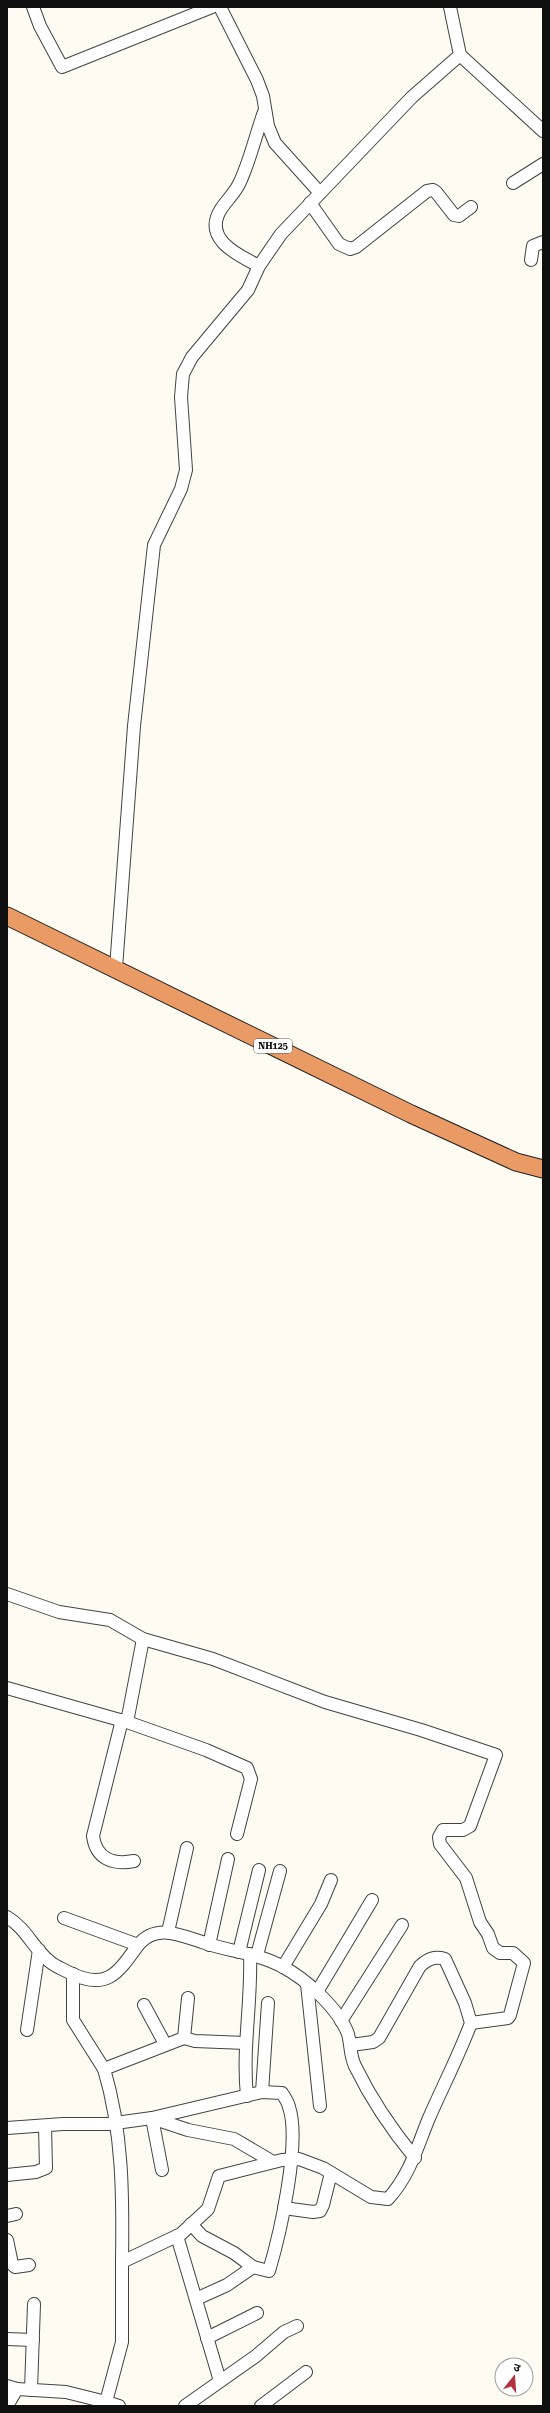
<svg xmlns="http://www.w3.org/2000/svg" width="550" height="2413" viewBox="0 0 550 2413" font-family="'Roboto Serif','Noto Sans Devanagari',serif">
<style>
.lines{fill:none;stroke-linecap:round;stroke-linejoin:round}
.minor-casing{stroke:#424242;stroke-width:14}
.highway-casing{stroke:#202020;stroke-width:19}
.minor{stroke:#fff;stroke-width:12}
.highway{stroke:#e99a65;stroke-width:17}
.labels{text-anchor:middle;stroke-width:4;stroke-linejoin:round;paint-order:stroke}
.shield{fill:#fff;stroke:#575757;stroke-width:1}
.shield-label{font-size:9px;font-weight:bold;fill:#0f0f0f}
</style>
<rect width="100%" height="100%" fill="#fefbf2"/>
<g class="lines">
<defs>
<g id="minor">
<path d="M33,7L40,26L62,67L212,7"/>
<path d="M220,7L257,80L263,96L268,126L275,143L320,193"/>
<path d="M460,55L543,131"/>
<path d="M513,183L543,164"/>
<path d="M310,203L339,244L350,249L356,247L427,191L433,190L436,192L454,215L459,216L471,207"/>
<path d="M531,260L533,246L543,242"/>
<path d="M259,266C238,255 202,239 221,209C226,201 234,194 239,184C249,164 256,134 264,112"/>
<path d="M116,968L134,726L154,545L181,489L186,470L181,397L183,374L192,357L248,290L259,266L281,234L412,97L460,55L450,7"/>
<path d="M7,1594L59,1612L110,1620L143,1639L213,1659L325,1702L421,1730L496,1755L470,1826L463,1830H443L439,1837L440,1844L466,1878L480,1922L488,1934L493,1948L500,1953H513L524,1963L510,2015L508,2018L471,2023"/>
<path d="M7,1688L127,1722L143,1639"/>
<path d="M122,1720L93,1836C96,1859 113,1865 134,1861"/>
<path d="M127,1722L206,1750L247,1768L251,1779L237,1834"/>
<path d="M7,1917C26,1928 33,1948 49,1961C54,1966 63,1969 70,1973C107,1991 118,1973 138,1945"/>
<path d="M64,1918L138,1945C156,1923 180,1935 202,1942C230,1952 258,1953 283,1967C306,1979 339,2009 348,2034C351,2045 350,2056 355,2066C371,2099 392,2130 415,2158"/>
<path d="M168,1932L187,1848"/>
<path d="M209,1945L228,1859"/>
<path d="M239,1952L259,1870"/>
<path d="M257,1955L280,1871"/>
<path d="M283,1967L321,1904L331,1880"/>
<path d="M73,1974V2020L104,2069L184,2038L188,1998"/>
<path d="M307,1984L320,2106"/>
<path d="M317,1992L372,1900"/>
<path d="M144,2005L165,2044"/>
<path d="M341,2021L402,1925"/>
<path d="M27,2030L39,1950"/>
<path d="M184,2038L195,2041L246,2043"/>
<path d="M104,2069C123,2132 123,2197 122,2262"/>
<path d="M262,2092L268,2003"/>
<path d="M247,2096C242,2048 252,2001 250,1954"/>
<path d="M7,2128L63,2124H108L152,2118L188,2130L234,2139L273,2162"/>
<path d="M162,2170L152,2118L262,2092L282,2093C285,2098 288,2102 289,2107C301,2142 280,2234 269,2271L253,2267L234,2253L202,2236L191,2224"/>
<path d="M7,2175L36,2172L46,2168L45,2126"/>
<path d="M284,2208L313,2212L320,2211L323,2205L331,2173"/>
<path d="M7,2216L16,2214"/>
<path d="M177,2236L220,2381"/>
<path d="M7,2240L12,2264L15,2267L29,2265"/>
<path d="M196,2299L227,2285L253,2267"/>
<path d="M207,2338L257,2313"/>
<path d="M7,2339L33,2340"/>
<path d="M7,2386L17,2389L66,2392L106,2402L122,2342V2262L181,2234L208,2209L219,2176L282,2160L299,2159L323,2168L371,2197L388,2199C410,2175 417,2147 429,2118C443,2086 459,2055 471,2023L465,2003L445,1959C434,1956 428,1959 420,1966L379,2038L373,2042L351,2045"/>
<path d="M31,2390L34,2304"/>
<path d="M7,2406L17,2389"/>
<path d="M105,2406L106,2402L119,2406"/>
<path d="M185,2406L256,2356L284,2332L297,2326"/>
<path d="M261,2406L306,2372"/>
</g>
<path id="highway" d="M7,916L411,1114L516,1162L543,1169"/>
</defs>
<!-- minor casing -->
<use href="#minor" class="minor-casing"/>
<!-- highway casing -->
<use href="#highway" class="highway-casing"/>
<!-- minor -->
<use href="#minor" class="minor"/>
<!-- highway -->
<use href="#highway" class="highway"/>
</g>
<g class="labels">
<!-- shield labels -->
<rect class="shield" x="254" y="1039" width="38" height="14" rx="3"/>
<g class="shield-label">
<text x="273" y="1049">NH125</text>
</g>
</g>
<!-- border -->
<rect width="550" height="2413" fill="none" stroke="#0f0f0f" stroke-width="16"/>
<!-- north arrow -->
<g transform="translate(514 2377) rotate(17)"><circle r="19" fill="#ffffff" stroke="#9f9f9f"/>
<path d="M0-3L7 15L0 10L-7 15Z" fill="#b5313f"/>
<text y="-6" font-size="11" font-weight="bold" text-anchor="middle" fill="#0f0f0f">उ</text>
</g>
</svg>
